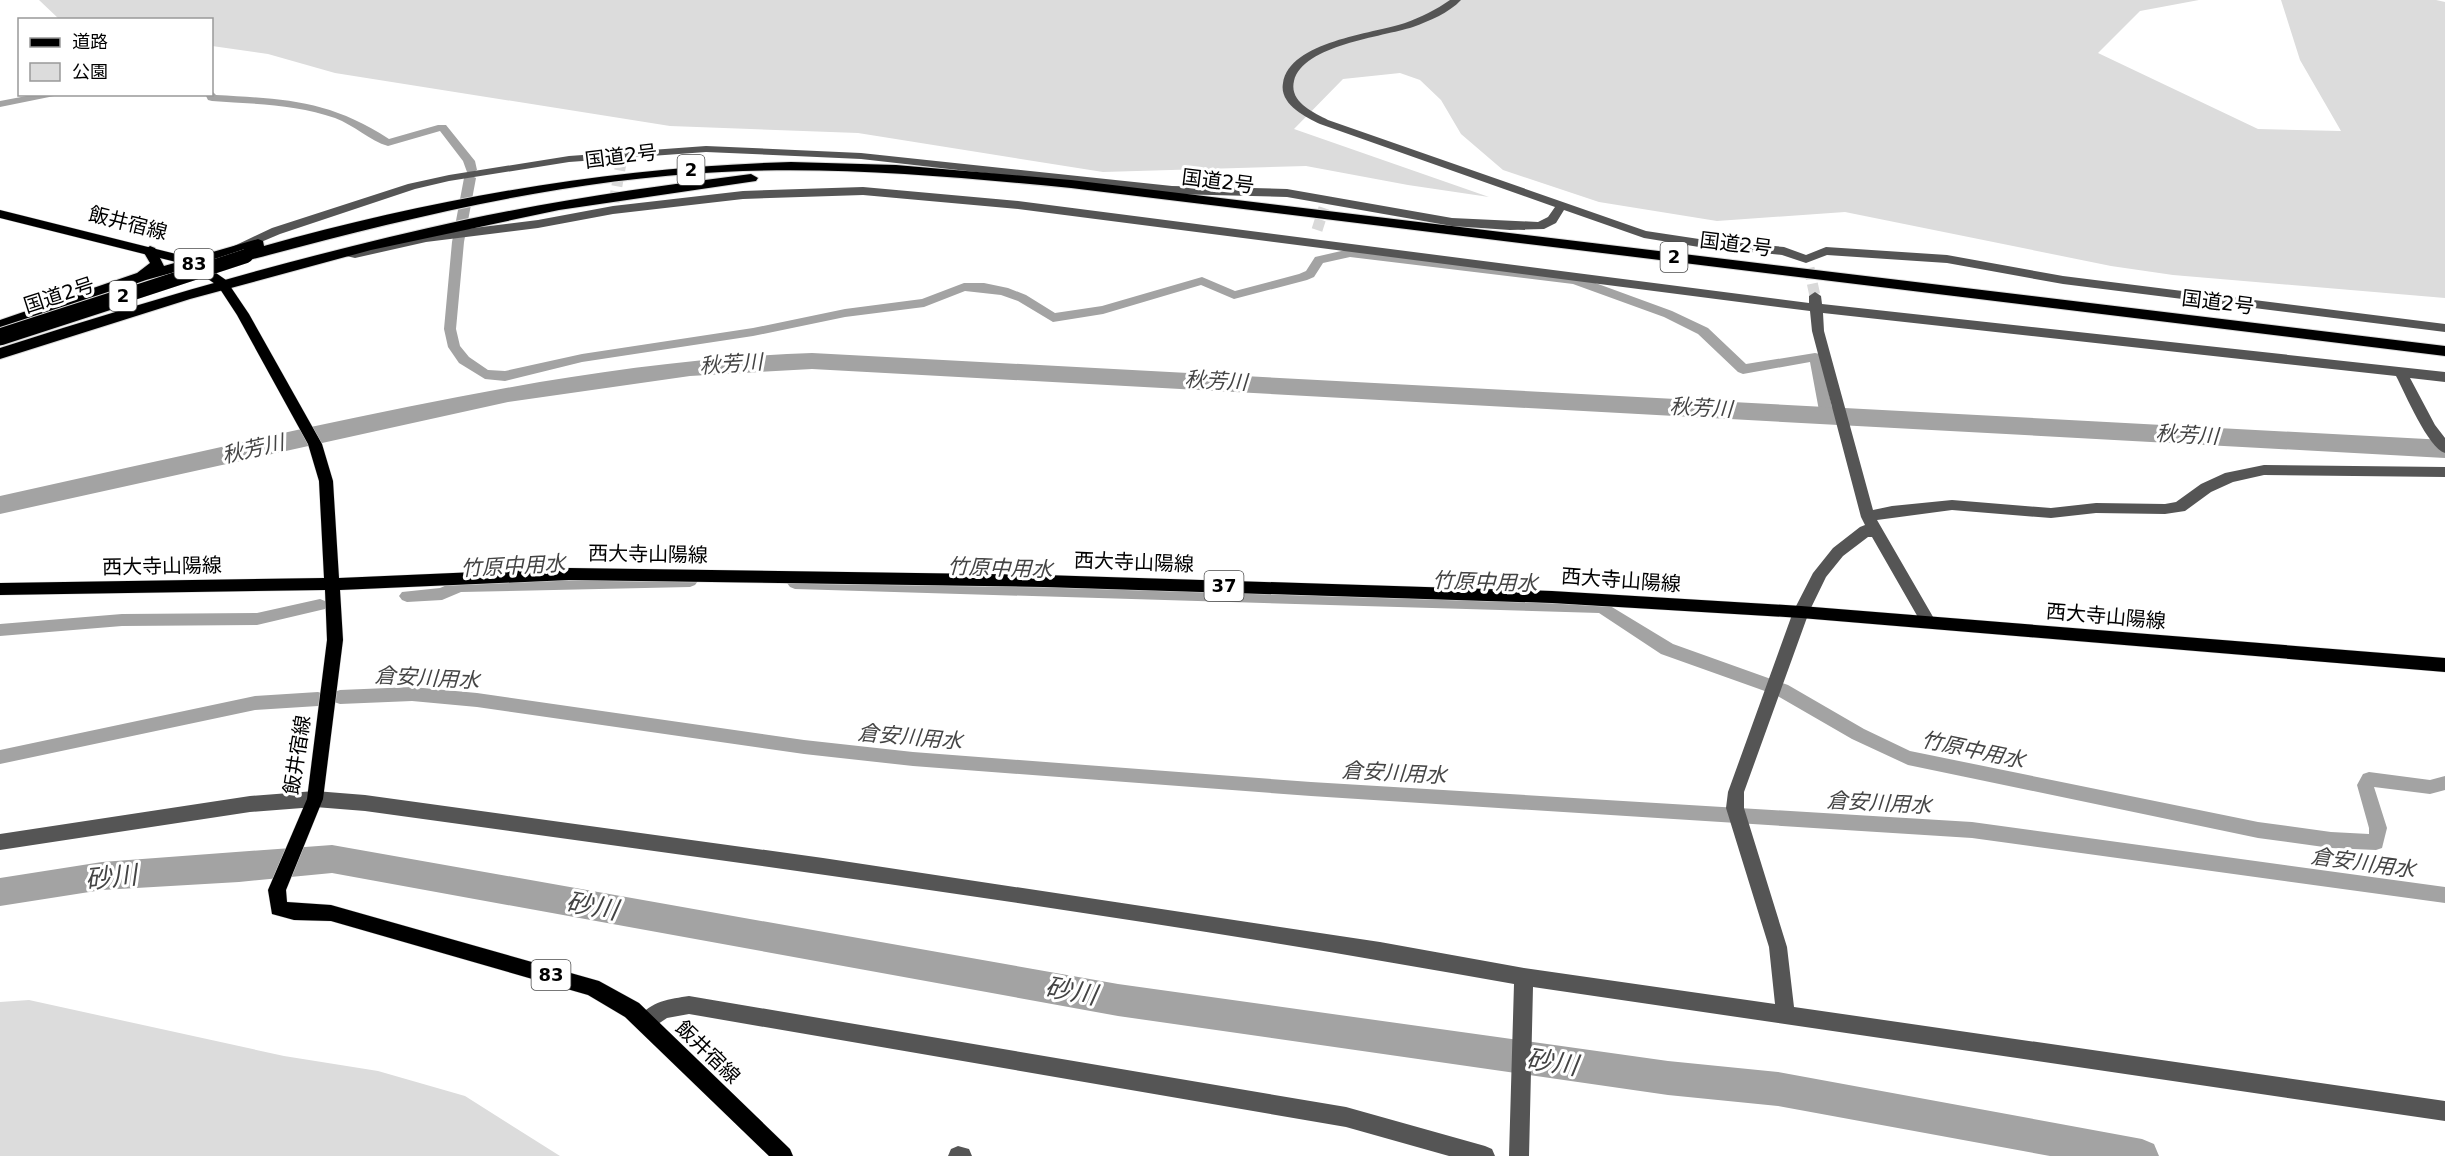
<svg xmlns="http://www.w3.org/2000/svg" width="2445" height="1156" viewBox="0 0 2445 1156" font-family="'DejaVu Sans','Noto Sans JP',sans-serif">
<style>
.green{fill:#dcdcdc}
.lines{fill:none;stroke-linecap:round;stroke-linejoin:round}
.canal{fill:#a3a3a3;fill-rule:evenodd}
.river{fill:#a3a3a3;fill-rule:evenodd}
.minor-tunnel{stroke:#d9d9d9;stroke-width:11;stroke-dasharray:11 5;stroke-linecap:butt}
.major-casing{stroke:#dbdbdb;stroke-width:1}
.highway-casing{stroke:#dbdbdb;stroke-width:2}
.minor{fill:#555;fill-rule:evenodd}
.major{fill:#000;fill-rule:evenodd}
.highway{fill:#000;fill-rule:evenodd}
.highway-bridge-far1-casing{stroke:#dbdbdb;stroke-width:14;stroke-linecap:butt}
.highway-bridge-casing{stroke:#dbdbdb;stroke-width:19;stroke-linecap:butt}
.highway-bridge-far1{stroke:#000;stroke-width:14}
.highway-bridge{stroke:#000;stroke-width:17}
.labels{text-anchor:middle;stroke-width:6;stroke-linejoin:round;paint-order:stroke}
.shield{fill:#fff;stroke:#4c4c4c;stroke-width:1.5}
.shield-label{font-size:18px;font-weight:bold;fill:#000}
.street-label{font-size:20px;fill:#000;stroke:#fff}
.water-label{font-size:21px;font-style:italic;fill:#444;stroke:#fff}
.near-water-label{font-size:26px;font-style:italic;fill:#444;stroke:#fff}
</style>
<rect width="100%" height="100%" fill="#fff"/>
<!-- green -->
<g class="green">
<path d="M39,0H2199L2140,11L2098,53L2258,129L2341,131L2300,60L2281,0H2436L2445,2V298L2173,275L2111,266L1845,212L1717,221L1599,202L1503,170L1461,134L1441,100L1420,80L1400,73L1343,79L1294,129L1489,197L1408,185L1306,166L1103,172L858,133L670,126L335,73L268,54L212,46V20L59,19Z"/>
<path d="M29,1000L284,1056L378,1071L465,1096L560,1156H0V1002Z"/>
</g>
<g class="lines">
<!-- canal -->
<g class="canal">
<path d="M212,91L216,95C286,99 329,100 389,139L438,125H446L475,161L477,170L471,173L467,172L463,161L440,131L388,146C370,141 354,125 335,118C296,104 253,104 212,101L208,100L205,94H212Z"/>
<path d="M37,94H64L0,107V101Z"/>
<path d="M470,175L476,178L464,242L456,329L460,346L469,357L488,370L505,371L582,354L753,328L845,309L922,299L964,283H984L1008,288L1026,295L1055,313L1102,306L1202,277L1235,291L1299,274L1306,271L1315,257L1350,249L1579,277L1672,311L1708,328L1746,364L1815,353L1820,354L1834,416L1827,421L1820,416L1810,362L1743,374L1738,372L1698,334L1664,317L1573,284L1350,257L1323,263L1314,277L1307,280L1234,299L1201,285L1103,314L1053,322L1018,301L1001,295L965,291L924,307L845,317L753,336L582,362L505,381L485,379L459,363L448,347L444,329L452,242L464,178Z"/>
<path d="M690,575L695,577L698,581L695,585L690,587L461,592L442,600L407,602L402,600L399,596L402,592L440,588L459,580Z"/>
<path d="M795,577L1602,601L1673,644L1788,685L1864,729L1910,751L2258,822L2331,832L2369,834V828L2357,785L2363,774L2369,772L2430,780L2445,776V790L2430,794L2374,787L2387,828L2382,848L2376,850L2331,848L2258,838L1908,765L1852,739L1776,695L1661,654L1599,613L795,589L790,587L787,583L790,579Z"/>
<path d="M320,599L325,601L328,605L325,609L257,625L122,626L0,636V624L122,614L257,613Z"/>
<path d="M412,687L477,693L804,740L913,752L1311,782L1972,822L2445,887V903L1972,838L1311,796L913,766L804,754L477,707L412,701L340,704L334,702L332,697L334,692L340,690Z"/>
<path d="M318,692L324,694L326,699L324,704L318,706L255,710L0,764V750L255,696Z"/>
</g>
<!-- river -->
<g class="river">
<path d="M812,353L2445,440V458L812,369L690,376L508,402L0,514V496C102,473 204,451 306,428C474,392 640,359 812,353Z"/>
<path d="M332,845L1118,984L1668,1061L1778,1072L2142,1139L2154,1144L2159,1156H2050L1778,1106L1668,1095L1118,1016L332,873L239,882L102,890L0,906V878L102,862Z"/>
</g>
<!-- minor-tunnel -->
<g class="minor-tunnel">
<path d="M614,202L621,163"/>
<path d="M1317,230L1324,208"/>
<path d="M1809,268L1815,296"/>
</g>
<defs>
<path id="major" d="M0,210L196,259L226,280L249,314L322,444L333,481L339,578L569,568L1044,575L1552,591L1801,606L2445,658V672L1801,618L1552,603L1044,587L569,580L340,590L343,640L323,799L286,890L287,902L331,905L599,981L639,1003L790,1149L793,1156H769L625,1017L588,995L331,921L294,920L272,914L268,890L307,799L327,640L325,590L0,595V583L324,578L319,481L308,444L237,315L218,286L188,265L0,218Z"/>
<g id="highway">
<path d="M791,162L896,165L1071,180L2445,346V356L1071,188C955,177 839,166 722,172C559,180 403,219 246,261L241,259L240,254L146,280L0,331V320L137,273L150,263L143,251L150,246L155,248L164,266L258,239L263,241L264,246C437,198 611,167 791,162Z"/>
<path d="M751,174L758,178L756,181L559,210L371,250L190,299L0,359V348C153,299 307,254 464,220C559,200 655,186 751,174Z"/>
</g>
</defs>
<!-- major casing -->
<use href="#major" class="major-casing"/>
<!-- highway casing -->
<use href="#highway" class="highway-casing"/>
<!-- minor -->
<g class="minor">
<path d="M1450,0H1461C1449,13 1429,21 1413,27C1382,37 1303,45 1294,81C1289,102 1313,112 1328,120L1646,231L1699,239L1784,247L1806,255L1826,247L1947,255L2063,276L2445,324V332L2063,284L1947,263L1827,255L1806,263L1782,255L1699,247L1644,238L1564,210L1556,223L1544,229L1510,230L1452,226L1287,197L1172,194L861,159L706,152L569,162L449,181L415,189L280,234L242,250H234L232,247L272,228L408,184L449,175L569,156L706,146L861,153L1172,186L1287,189L1452,218L1538,222L1548,217L1555,207L1320,124C1305,117 1279,104 1283,83C1290,41 1372,34 1405,23C1421,17 1436,10 1450,0Z"/>
<path d="M863,187L1018,201L1809,303V296L1815,292L1821,296L1822,304L2445,372V382L2410,378L2435,425L2445,438V453C2428,448 2405,393 2396,376L1823,313L1824,331L1873,510L1892,506L1952,500L2051,508L2096,503L2165,504L2176,502L2201,484L2225,473L2264,465L2445,467V477L2264,475L2233,482L2211,492L2185,511L2165,514L2096,513L2051,518L1952,510L1877,520L1936,622L1933,626H1923L1872,537H1868L1843,556L1826,577L1809,612L1744,792V808L1787,947L1794,1007L2445,1101V1121L1533,987L1529,1156H1509L1514,984C1133,915 749,864 365,811L315,807L250,812L0,850V834L250,796L315,791L365,795L823,858L1380,942L1524,968L1775,1004L1769,947L1726,808L1728,792L1793,612L1813,573L1833,548L1860,527L1865,525L1861,517L1812,331L1810,311L1018,209L863,195L743,199L613,214L538,228L426,242L355,258L342,255L340,252L346,248L355,250L426,234L538,220L613,206L743,191Z"/>
<path d="M689,996L1346,1107L1485,1146L1492,1149L1495,1156H1449L1346,1127L689,1014L667,1018L646,1032L639,1030L637,1023C645,1002 669,999 689,996Z"/>
<path d="M958,1146L969,1149L972,1156H948L951,1149Z"/>
</g>
<!-- major -->
<use href="#major" class="major"/>
<!-- highway -->
<use href="#highway" class="highway"/>
<defs>
<path id="highway-bridge-far1" d="M115,299L246,256"/>
<path id="highway-bridge" d="M0,337L120,298"/>
</defs>
<!-- highway-bridge-far1 casing -->
<use href="#highway-bridge-far1" class="highway-bridge-far1-casing"/>
<!-- highway-bridge casing -->
<use href="#highway-bridge" class="highway-bridge-casing"/>
<!-- highway-bridge-far1 -->
<use href="#highway-bridge-far1" class="highway-bridge-far1"/>
<!-- highway-bridge -->
<use href="#highway-bridge" class="highway-bridge"/>
</g>
<g class="labels">
<!-- shield labels -->
<g class="shield">
<rect x="677.5" y="155" width="27" height="30" rx="4.5"/>
<rect x="1660.5" y="242" width="27" height="30" rx="4.5"/>
<rect x="174.5" y="249" width="39" height="30" rx="4.5"/>
<rect x="109.5" y="281" width="27" height="30" rx="4.5"/>
<rect x="1204.5" y="571" width="39" height="30" rx="4.5"/>
<rect x="531.5" y="960" width="39" height="30" rx="4.5"/>
</g>
<g class="shield-label">
<text x="691" y="176">2</text>
<text x="1674" y="263">2</text>
<text x="194" y="270">83</text>
<text x="123" y="302">2</text>
<text x="1224" y="592">37</text>
<text x="551" y="981">83</text>
</g>
<!-- street labels -->
<g class="street-label">
<text transform="translate(621 156) rotate(-7)" y="7">国道2号</text>
<text transform="translate(1218 181) rotate(7)" y="7">国道2号</text>
<text transform="translate(128 223) rotate(14)" y="7">飯井宿線</text>
<text transform="translate(1736 244) rotate(7)" y="7">国道2号</text>
<text transform="translate(59 295) rotate(-18)" y="7">国道2号</text>
<text transform="translate(2218 302) rotate(7)" y="7">国道2号</text>
<text transform="translate(648 554) rotate(1)" y="7">西大寺山陽線</text>
<text transform="translate(1134 562) rotate(2)" y="7">西大寺山陽線</text>
<text transform="translate(162 566) rotate(-1)" y="7">西大寺山陽線</text>
<text transform="translate(1621 580) rotate(4)" y="7">西大寺山陽線</text>
<text transform="translate(2106 616) rotate(5)" y="7">西大寺山陽線</text>
<text transform="translate(297 755) rotate(-81)" y="7">飯井宿線</text>
<text transform="translate(708 1052) rotate(44)" y="7">飯井宿線</text>
</g>
<!-- water labels -->
<g class="water-label">
<text transform="translate(731 364) rotate(-4)" y="7">秋芳川</text>
<text transform="translate(1216 381) rotate(3)" y="7">秋芳川</text>
<text transform="translate(1701 408) rotate(3)" y="7">秋芳川</text>
<text transform="translate(2187 435) rotate(3)" y="7">秋芳川</text>
<text transform="translate(253 449) rotate(-13)" y="7">秋芳川</text>
<text transform="translate(513 566) rotate(-3)" y="7">竹原中用水</text>
<text transform="translate(1000 568) rotate(2)" y="7">竹原中用水</text>
<text transform="translate(1485 582) rotate(2)" y="7">竹原中用水</text>
<text transform="translate(427 678) rotate(3)" y="7">倉安川用水</text>
<text transform="translate(910 737) rotate(5)" y="7">倉安川用水</text>
<text transform="translate(1973 750) rotate(12)" y="7">竹原中用水</text>
<text transform="translate(1394 773) rotate(3)" y="7">倉安川用水</text>
<text transform="translate(1879 803) rotate(3)" y="7">倉安川用水</text>
<text transform="translate(2363 863) rotate(8)" y="7">倉安川用水</text>
</g>
<!-- near-water labels -->
<g class="near-water-label">
<text transform="translate(111 877) rotate(-6)" y="9">砂川</text>
<text transform="translate(592 906) rotate(10)" y="9">砂川</text>
<text transform="translate(1071 991) rotate(10)" y="9">砂川</text>
<text transform="translate(1552 1062) rotate(8)" y="9">砂川</text>
</g>
</g>
<!-- legend -->
<rect x="18" y="18" width="195" height="78" fill="#ffffff" stroke="#999999" stroke-width="1.5"/>
<rect x="30" y="38" width="30" height="9" fill="#000000" stroke="#999999" stroke-width="1.5"/>
<text x="72" y="48" font-size="18" fill="#000000">道路</text>
<rect x="30" y="63" width="30" height="18" fill="#dcdcdc" stroke="#999999" stroke-width="1.5"/>
<text x="72" y="78" font-size="18" fill="#000000">公園</text>
</svg>
